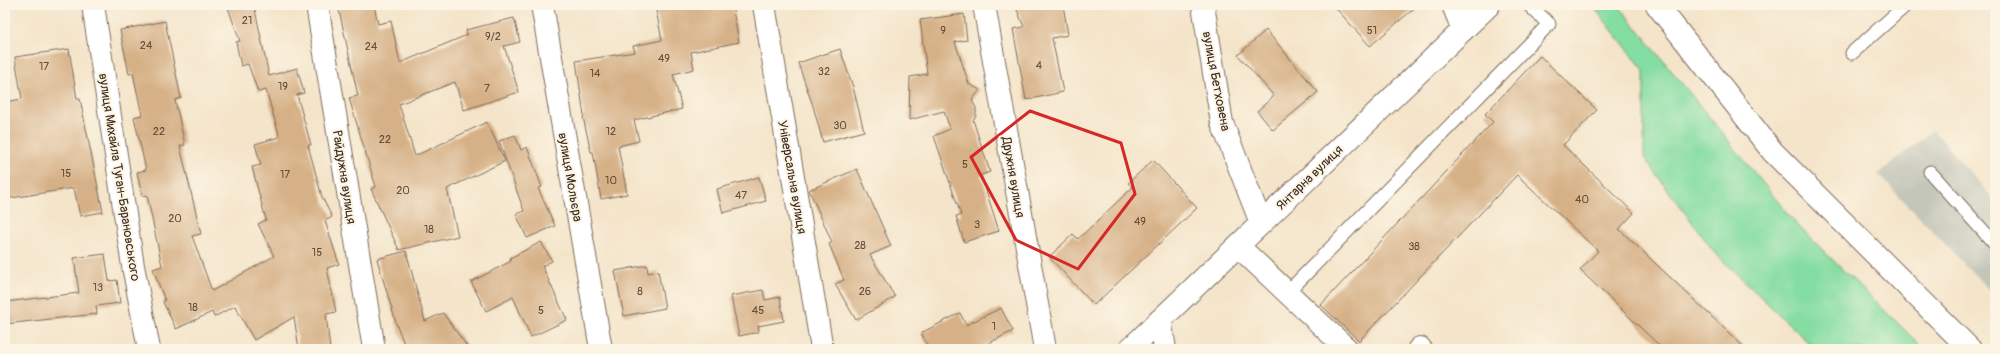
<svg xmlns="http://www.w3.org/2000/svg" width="2000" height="354" viewBox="0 0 2000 354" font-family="Pangolin,sans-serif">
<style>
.industrial{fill:#c3c6b9}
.green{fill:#84dda2;stroke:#608460}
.building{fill:#d6b086}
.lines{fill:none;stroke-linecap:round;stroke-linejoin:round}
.service-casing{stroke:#7c6b5a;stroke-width:15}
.minor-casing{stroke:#7c6b5a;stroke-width:24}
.secondary-casing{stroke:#7c6b5a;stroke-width:24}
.service{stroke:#fff;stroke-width:13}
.minor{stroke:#fff;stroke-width:22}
.secondary{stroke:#fff;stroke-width:22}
.marked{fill:none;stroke:#d62828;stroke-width:3;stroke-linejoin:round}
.labels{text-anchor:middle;stroke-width:4;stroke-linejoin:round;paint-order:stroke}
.number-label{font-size:11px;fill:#624c38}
.street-label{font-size:13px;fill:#3b2a1e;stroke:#fcf5e5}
</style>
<rect width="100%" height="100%" fill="#fcf5e5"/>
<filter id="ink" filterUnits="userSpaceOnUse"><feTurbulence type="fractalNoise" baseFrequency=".025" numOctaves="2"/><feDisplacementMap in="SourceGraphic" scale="8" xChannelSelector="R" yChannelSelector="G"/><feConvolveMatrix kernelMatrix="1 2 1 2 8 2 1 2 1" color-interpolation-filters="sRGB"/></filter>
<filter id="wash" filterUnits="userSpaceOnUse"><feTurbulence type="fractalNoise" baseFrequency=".012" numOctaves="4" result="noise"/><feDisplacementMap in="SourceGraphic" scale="16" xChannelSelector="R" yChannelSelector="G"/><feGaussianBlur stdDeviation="0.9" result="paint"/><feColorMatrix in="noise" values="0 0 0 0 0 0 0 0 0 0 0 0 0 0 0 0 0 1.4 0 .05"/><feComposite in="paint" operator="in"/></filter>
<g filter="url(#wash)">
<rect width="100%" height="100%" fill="#f4e4c9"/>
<!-- industrial -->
<path class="industrial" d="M1933,130L1995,201V296L1878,174Z"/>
<!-- green -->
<path class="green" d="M1592,5H1618L1797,225L1924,349H1815L1715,253L1644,158V70Z"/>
<g id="blocks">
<!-- building -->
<g class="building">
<path d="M227,5H254L269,76L297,68L304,93L297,95L311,145H308L322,197L332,217L325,221L339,264L327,268L336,312L326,314L330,349H299L294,317L254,340L235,306L214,317L212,312L176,329L163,302L165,301L153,269L162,266L147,195L142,196L137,172L146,170L134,117L142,115L133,73L129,74L120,30L165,21L181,98L175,100L185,145L180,146L201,234L192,236L212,291L274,256L258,224L266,220L252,167L261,165L255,144L279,137L278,131L266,90L258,92L248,64L241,66L236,42L240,41Z"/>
<path d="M338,5H374L378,24L391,21L400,63L467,35L466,30L514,18L520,42L504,46L519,92L464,110L455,82L399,104L415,156L487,122L505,161L447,189L458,236L399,250L371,189L376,187L349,98L358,96Z"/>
<path d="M655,5H732L739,42L691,52L694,69L673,74L682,109L634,120L639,141L618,146L627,194L601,199L593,152H591L583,117L584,116L576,61L635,52L633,46L662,40Z"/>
<path d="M1015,5H1063L1068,35L1052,38L1063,92L1026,100L1013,29L1024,27Z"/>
<path d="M1333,5H1418L1370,46Z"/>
<path d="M964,14L967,40L955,42L969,84L980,90L972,100L976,108V116L973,120L990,172L981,175L999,231L964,242L956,216L961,215L934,136L950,129L944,111L909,120L910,77L927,74L920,20Z"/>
<path d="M1266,30L1318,92L1273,130L1257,111L1274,96L1238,55Z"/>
<path d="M69,49L77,99H80L103,212L80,216L74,188L5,199V102L22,99L15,57Z"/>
<path d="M840,49L853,87L864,131L823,142L813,106L798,63Z"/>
<path d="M1540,56L1597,110L1563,145L1634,213L1619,229L1746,349H1663L1580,270L1598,251L1517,175L1359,341L1321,305L1493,122L1485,114Z"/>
<path d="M515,135L521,150L527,147L542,187L538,188L555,226L527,238L516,214L524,211L499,141Z"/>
<path d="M1153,160L1197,208L1094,305L1049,257L1073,234L1078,239L1133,187L1128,183Z"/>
<path d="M857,169L891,246L870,255L895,297L856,320L835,284L844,280L829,244L832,242L809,190Z"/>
<path d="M759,177L766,201L723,213L717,189Z"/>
<path d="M541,242L552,261L542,266L567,320L531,337L513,297L486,311L471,282L511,261L510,258Z"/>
<path d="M406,251L425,321L443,313L469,349H406L396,323L377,259Z"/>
<path d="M105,254L109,281L117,280L120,303L96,306L97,314L5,324V302L79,293L74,258Z"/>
<path d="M647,265L648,273L658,271L665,308L624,316L615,271Z"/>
<path d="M763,290L765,300L780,297L784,321L758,326L759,332L739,336L731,296Z"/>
<path d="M1001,308L1013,331L977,349H929L921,333L960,313L966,325Z"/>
</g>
</g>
</g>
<g filter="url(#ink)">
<use href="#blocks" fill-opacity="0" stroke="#7c6b5a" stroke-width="1"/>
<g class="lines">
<defs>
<g id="service">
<path d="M1852,53L1906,5"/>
<path d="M1930,172L1995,244"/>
<path d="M1287,293L1549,24L1529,5"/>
</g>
<g id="minor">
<path d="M93,5L133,266L149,349"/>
<path d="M317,5L374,349"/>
<path d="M542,5L601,349"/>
<path d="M764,5L822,349"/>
<path d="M984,5L1045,349"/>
<path d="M1203,5L1222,123L1261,223"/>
<path d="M1453,5L1463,30"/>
<path d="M1657,5L1773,152L1970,349"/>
<path d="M1238,246L1347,349"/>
<path d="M1160,320L1165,349"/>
<path d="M1419,349L1420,348"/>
</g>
<path id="secondary" d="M1130,349L1489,5"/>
</defs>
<!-- service casing -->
<use href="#service" class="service-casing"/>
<!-- minor casing -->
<use href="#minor" class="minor-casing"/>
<!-- secondary casing -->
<use href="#secondary" class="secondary-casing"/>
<!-- service -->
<use href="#service" class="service"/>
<!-- minor -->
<use href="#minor" class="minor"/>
<!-- secondary -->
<use href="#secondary" class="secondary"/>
</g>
</g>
<!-- marked area -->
<path class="marked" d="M1030,111L1121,143L1135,194L1078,269L1016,240L971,157Z"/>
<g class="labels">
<!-- number labels -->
<g class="number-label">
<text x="247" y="24">21</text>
<text x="943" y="34">9</text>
<text x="1372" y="34">51</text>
<text x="493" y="40">9/2</text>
<text x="146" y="49">24</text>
<text x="371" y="50">24</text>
<text x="664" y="62">49</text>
<text x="1039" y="69">4</text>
<text x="44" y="70">17</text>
<text x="824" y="75">32</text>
<text x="595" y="77">14</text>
<text x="283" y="90">19</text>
<text x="487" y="92">7</text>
<text x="840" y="129">30</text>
<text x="159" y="135">22</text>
<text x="611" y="135">12</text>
<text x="385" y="143">22</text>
<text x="965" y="168">5</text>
<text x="66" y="177">15</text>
<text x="285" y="178">17</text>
<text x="611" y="184">10</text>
<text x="403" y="194">20</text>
<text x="741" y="199">47</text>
<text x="1582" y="203">40</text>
<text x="175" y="222">20</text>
<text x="1140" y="225">49</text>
<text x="977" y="228">3</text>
<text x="429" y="233">18</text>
<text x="860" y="249">28</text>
<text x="1414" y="250">38</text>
<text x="317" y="256">15</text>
<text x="98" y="291">13</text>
<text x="640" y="295">8</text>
<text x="865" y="295">26</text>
<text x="193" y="311">18</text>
<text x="541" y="314">5</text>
<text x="758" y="314">45</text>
<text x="994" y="330">1</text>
</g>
<!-- street labels -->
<g class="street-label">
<text transform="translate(1217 81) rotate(79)" y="5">вулиця Бетховена</text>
<text transform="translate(120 177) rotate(81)" y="5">вулиця Михайла Туган-Барановського</text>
<text transform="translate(345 177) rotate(81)" y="5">Райдужна вулиця</text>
<text transform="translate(571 177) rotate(80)" y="5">вулиця Мольєра</text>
<text transform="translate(793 177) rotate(80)" y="5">Універсальна вулиця</text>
<text transform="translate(1014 177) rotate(80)" y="5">Дружня вулиця</text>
<text transform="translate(1309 177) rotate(-44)" y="5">Янтарна вулиця</text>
</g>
</g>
<!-- margin -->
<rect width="2000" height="354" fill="none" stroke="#fcf5e5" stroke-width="20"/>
</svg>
